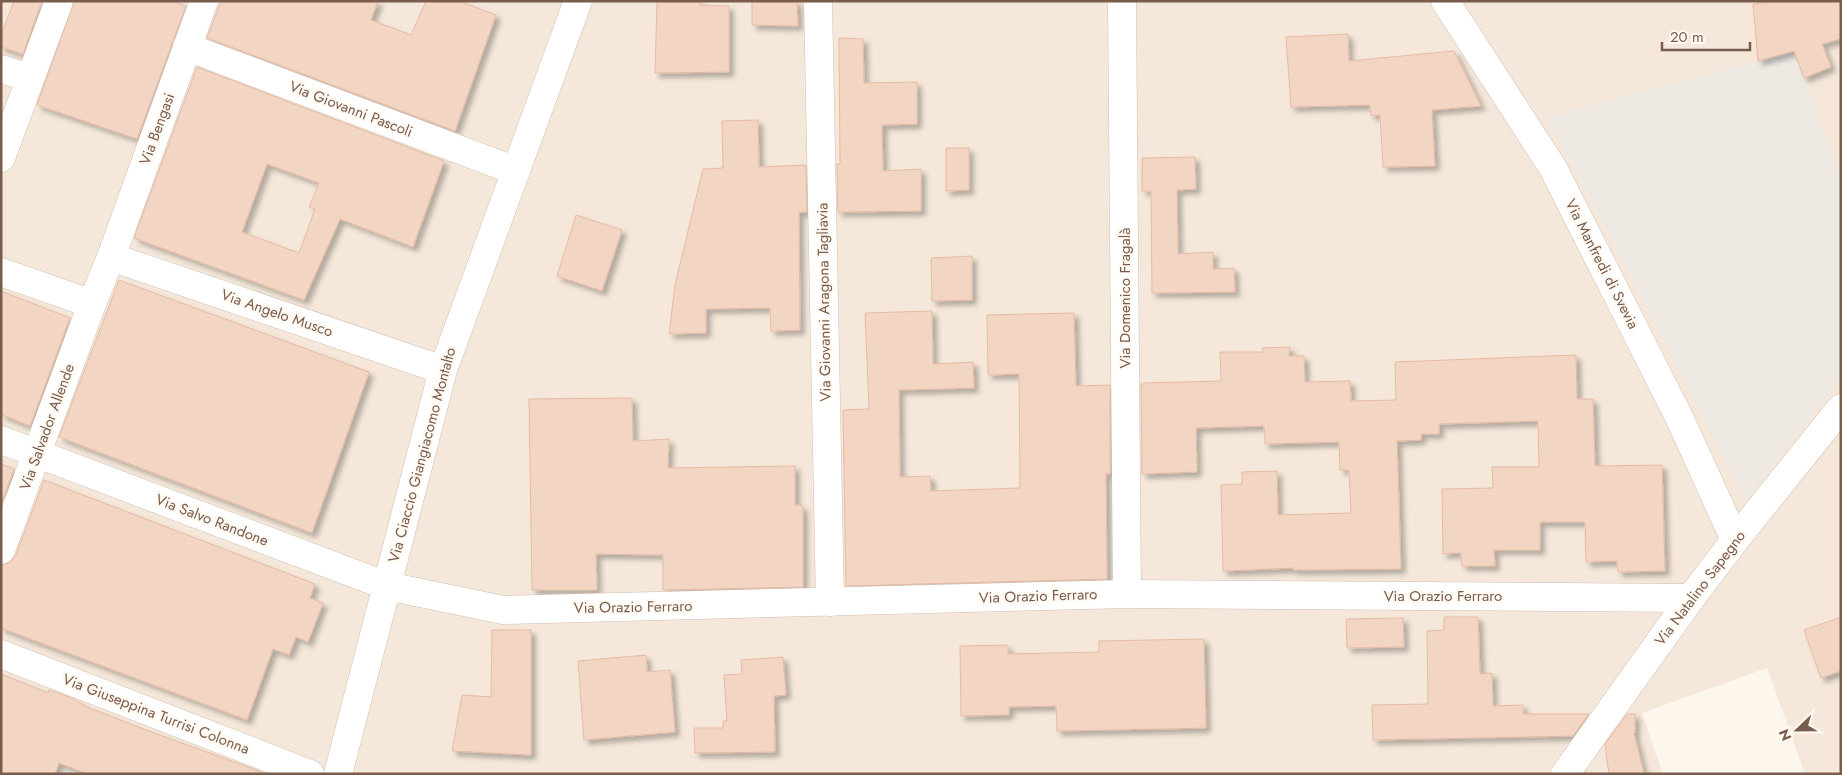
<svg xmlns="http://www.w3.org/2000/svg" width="1842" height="775" viewBox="0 0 1842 775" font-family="Jost,sans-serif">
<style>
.residential{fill:#f5e8da}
.industrial{fill:#efe9e4}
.building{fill:#f3d5c3;stroke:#e6bba3;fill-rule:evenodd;filter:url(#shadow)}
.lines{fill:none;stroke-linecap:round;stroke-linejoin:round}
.minor-casing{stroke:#d1beb0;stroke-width:29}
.minor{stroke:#fff;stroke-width:28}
.labels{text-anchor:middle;stroke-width:5;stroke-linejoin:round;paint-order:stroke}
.street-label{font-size:15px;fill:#7a5c4d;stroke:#fffaf3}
</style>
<defs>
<filter id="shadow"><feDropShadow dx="4.5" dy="4.5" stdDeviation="2.5" flood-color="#0004"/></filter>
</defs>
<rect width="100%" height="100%" fill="#fdf6ec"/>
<!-- residential -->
<path class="residential" d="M1,1H1841V774H1805L1767,668L1642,713L1663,774H1Z"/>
<!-- industrial -->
<path class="industrial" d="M1753,1H1841V39L1822,44L1831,67L1804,78L1841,180V379L1746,499L1547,117L1758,61Z"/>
<!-- building -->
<g class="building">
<path d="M14,1H42L23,54L1,47V35Z"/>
<path d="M74,1H173L186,6L137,139L37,105Z"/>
<path d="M221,1H378L371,20L411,35L426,1H459L496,15L455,131L207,38Z"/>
<path d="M657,1H700V5L729,6V72L655,73Z"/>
<path d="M752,1H797L798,26L752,25Z"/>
<path d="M1779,1H1841V39L1822,44L1831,67L1804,78L1794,51L1758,61L1753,4Z"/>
<path d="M1348,34L1349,61L1454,51L1481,106L1432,110L1435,166L1383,167L1380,115L1371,116L1370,105L1291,107L1286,37Z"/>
<path d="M839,38L863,39L864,83L917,82V124L882,125L883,171L921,169V211L838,212L837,164H840Z"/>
<path d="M197,67L444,161L413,247L340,219L304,300L134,238ZM267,164L319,183L309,207L315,209L299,253L242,232Z"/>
<path d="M758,120L759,167L806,165L807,212H799L800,330L771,331L770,308L706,309V333L669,334L675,285L703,169L723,168L722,121Z"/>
<path d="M946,148H969V190L946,191Z"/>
<path d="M1195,157L1196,189L1177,190L1178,254L1213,252V269L1234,268L1235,292L1152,293L1151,191H1142V158Z"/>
<path d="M576,215L622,230L602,291L557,276Z"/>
<path d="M972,256V300L932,301L931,258Z"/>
<path d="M119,280L369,372L312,533L59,437Z"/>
<path d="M1,291L70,318L30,426L1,414Z"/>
<path d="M932,311L933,364L973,362L974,388L899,390L900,477L930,476L931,491L1020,488L1019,374L988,375L987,315L1074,313L1076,386L1110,385V474H1106L1107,579L846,586L843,410L869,409L865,313Z"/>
<path d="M1290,347L1289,356H1304L1305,382L1350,381L1351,401L1396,400L1395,362L1576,355L1577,399H1593L1595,466L1662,465L1665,571L1618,572L1617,561L1586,562L1585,522H1540V550H1494L1495,566H1462L1461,553L1443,554L1442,489L1493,488L1492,467H1539L1538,421L1439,424V434H1421V440L1397,441L1401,569L1293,570V568L1223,571L1221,485L1242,484V472L1277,471L1278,515L1351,513L1349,470H1340L1339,442L1265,444L1264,426L1196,428L1197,472L1142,474L1141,384H1144V383L1221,381L1220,352H1263L1262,348Z"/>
<path d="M632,398L633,441L669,439L668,468L795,466V505L803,506V587L663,590V555L596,554L597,590H532L529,399Z"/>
<path d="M1,464L14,469L1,504Z"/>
<path d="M44,480L315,584L310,598L323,603L308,642L296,637L289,655L273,649L247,720L1,628V565L11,562L16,555Z"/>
<path d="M1444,617H1478L1480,674L1492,673L1493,706L1523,705V714H1589L1573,736L1373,740L1372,705L1428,704L1427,631L1444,630Z"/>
<path d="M1841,617V671L1821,678L1804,630Z"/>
<path d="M1403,618L1404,647L1347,648L1346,619Z"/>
<path d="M492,630H531V755L452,751L462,695L491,697Z"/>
<path d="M1204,639L1206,728L1057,731L1056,706L1009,707V715L961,716L960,646L1008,645V654L1099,652V641Z"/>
<path d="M646,655L647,672L670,670L675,732L584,740L578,661Z"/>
<path d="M783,657L786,695L774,696L775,752L695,753L694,728H723V721H727L724,675L742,674L741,660Z"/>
<path d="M1,674L48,693L49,690L69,697L87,707L138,727L259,771L258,774H88L59,763L55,774H1Z"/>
<path d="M1627,714H1635V733H1634L1644,774H1609L1605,744Z"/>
</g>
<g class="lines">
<defs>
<g id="minor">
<path d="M818,1L830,602"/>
<path d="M1122,1L1127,594"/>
<path d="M1445,1L1553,168L1680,419L1735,540"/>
<path d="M187,47L516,171"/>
<path d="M1,69L30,78"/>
<path d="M1,158L59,1"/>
<path d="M111,257L443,370"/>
<path d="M1,272L92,304L111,257L204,1"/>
<path d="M1,440L387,586L503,610L1127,594L1691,598"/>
<path d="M1,550L92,304"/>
<path d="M1,654L310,774"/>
<path d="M338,774L443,370L578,1"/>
<path d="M1565,774L1691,598L1735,540L1841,408"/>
</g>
</defs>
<!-- minor casing -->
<use href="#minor" class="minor-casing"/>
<!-- minor -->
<use href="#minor" class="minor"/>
</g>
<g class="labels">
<!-- street labels -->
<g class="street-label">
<text transform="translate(351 109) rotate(21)" y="5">Via Giovanni Pascoli</text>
<text transform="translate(157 129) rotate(-70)" y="5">Via Bengasi</text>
<text transform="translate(1602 264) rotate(63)" y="5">Via Manfredi di Svevia</text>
<text transform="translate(1125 298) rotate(-90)" y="5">Via Domenico Fragalà</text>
<text transform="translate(824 302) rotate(-91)" y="5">Via Giovanni Aragona Tagliavia</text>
<text transform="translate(277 313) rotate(19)" y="5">Via Angelo Musco</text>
<text transform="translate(47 427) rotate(-70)" y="5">Via Salvador Allende</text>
<text transform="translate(422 455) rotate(-75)" y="5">Via Ciaccio Giangiacomo Montalto</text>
<text transform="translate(212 520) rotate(21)" y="5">Via Salvo Randone</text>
<text transform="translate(1700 588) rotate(-53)" y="5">Via Natalino Sapegno</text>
<text transform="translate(1038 596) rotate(-2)" y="5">Via Orazio Ferraro</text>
<text x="1443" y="601">Via Orazio Ferraro</text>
<text transform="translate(633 607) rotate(-1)" y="5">Via Orazio Ferraro</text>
<text transform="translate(156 714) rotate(21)" y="5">Via Giuseppina Turrisi Colonna</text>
</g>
</g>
<!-- border -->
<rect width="1842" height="775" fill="none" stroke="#7a5c4d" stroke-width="5"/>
<!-- north arrow -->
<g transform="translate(1797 730) rotate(248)" stroke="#fffaf3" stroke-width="4" paint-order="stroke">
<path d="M0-4L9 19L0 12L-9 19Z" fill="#7a5c4d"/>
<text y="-8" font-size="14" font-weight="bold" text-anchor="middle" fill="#7a5c4d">N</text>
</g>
<!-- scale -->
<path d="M1662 42v8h88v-8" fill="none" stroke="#7a5c4d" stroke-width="2.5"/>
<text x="1670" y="42" font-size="15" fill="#7a5c4d" stroke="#fffaf3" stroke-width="4" paint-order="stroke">20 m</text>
</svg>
